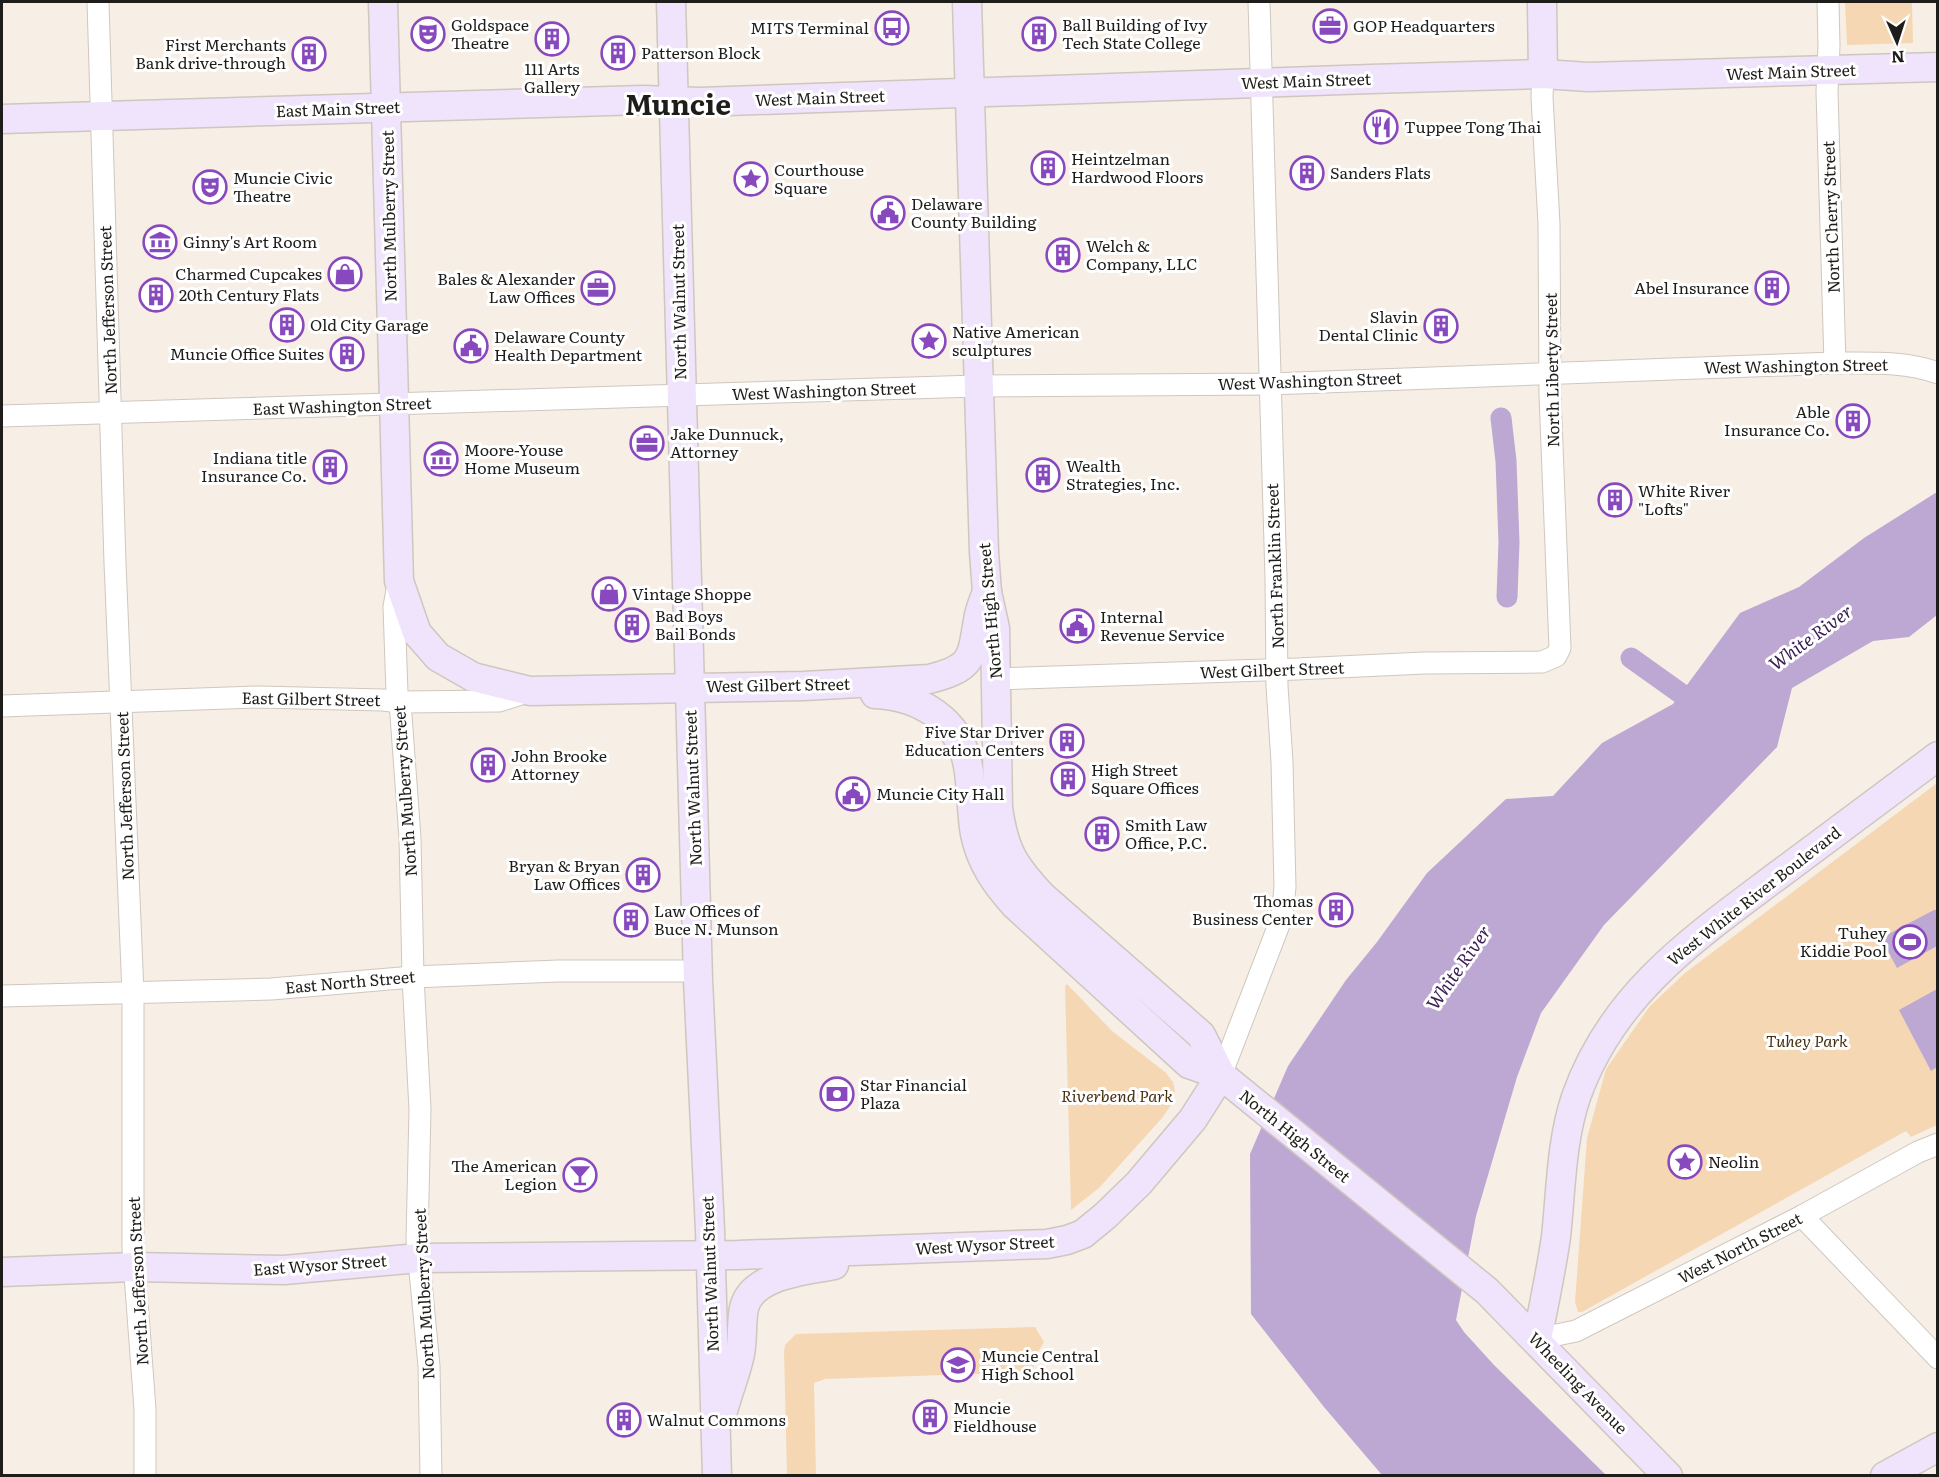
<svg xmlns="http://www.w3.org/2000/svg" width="1939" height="1477" viewBox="0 0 1939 1477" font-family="Literata,serif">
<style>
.green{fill:#f5d7b4}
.water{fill:#bca8d2}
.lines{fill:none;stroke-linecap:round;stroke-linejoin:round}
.canal{stroke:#bca8d2;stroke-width:21}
.street-casing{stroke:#cfc7bf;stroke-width:23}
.secondary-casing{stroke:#cfc7bf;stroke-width:31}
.street{stroke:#fff;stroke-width:21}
.secondary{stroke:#f0e3fc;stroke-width:28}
.labels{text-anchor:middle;stroke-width:6;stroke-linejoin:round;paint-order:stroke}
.poi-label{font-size:16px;fill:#1f1d19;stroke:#fff;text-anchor:start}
.street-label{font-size:16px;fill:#1f1d19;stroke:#fff}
.park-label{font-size:16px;font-style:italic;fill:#473011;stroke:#fff}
.water-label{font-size:18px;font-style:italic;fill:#391d51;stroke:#fff}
.town-label{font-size:28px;font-weight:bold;fill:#1f1d19;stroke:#fff}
</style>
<rect width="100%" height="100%" fill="#f7efe6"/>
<!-- green -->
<g class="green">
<path d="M1845,2H1912L1913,43L1847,45Z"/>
<path d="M1937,783V1125L1911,1137L1906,1131L1582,1312H1578L1575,1302L1587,1138L1606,1069L1650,1006L1685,973Z"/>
<path d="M1067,984L1112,1031L1165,1072L1173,1082L1175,1092L1173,1102L1162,1118L1099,1188L1071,1210L1065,986Z"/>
<path d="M1035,1327L1044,1342L1035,1357L1033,1372L825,1379L814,1383L816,1475H787L784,1351L785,1345L796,1334Z"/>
</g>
<!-- water -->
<g class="water">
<path d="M1937,492V615L1909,637L1873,641L1792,688L1777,747L1604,925L1541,1013L1517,1077L1476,1216L1456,1320L1464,1332L1494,1365L1606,1475H1382L1324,1407L1251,1314L1250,1154L1288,1066L1346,980L1377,942L1427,873L1506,799L1553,796L1602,743L1673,704L1740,613L1799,587L1864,538Z"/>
<path d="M1934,910H1937V946L1897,968L1881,938Z"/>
<path d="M1937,989L1938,1060L1936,1061L1937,1067L1931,1071L1899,1010Z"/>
</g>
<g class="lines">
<!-- canal -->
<g class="canal">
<path d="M1501,418L1506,461L1509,542L1507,597"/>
<path d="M1631,658L1704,710"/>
</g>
<defs>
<g id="street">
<path d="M98,2L115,563L133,993V1248L145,1409V1476"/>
<path d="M1828,2L1829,46L1827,92L1835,363"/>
<path d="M2,416L977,386L1270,384L1835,363C1869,363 1906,361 1938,373"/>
<path d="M398,584L394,607L397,693L400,702L410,838L413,977L420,1109L417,1240L429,1366L431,1476"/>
<path d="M996,679L1297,669L1424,663L1542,662L1556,656L1560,648L1550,395L1549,224L1542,97L1543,74"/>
<path d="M2,706L259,697L383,700L400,702L499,701L530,691"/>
<path d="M2,996L271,989L413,977L558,971H698"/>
<path d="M1221,1075L1282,917L1285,887L1282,762L1277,686L1276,578L1259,2"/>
<path d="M1802,1216L1938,1358"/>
<path d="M1537,1339L1576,1331L1802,1216L1918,1152L1938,1144"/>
</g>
<g id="secondary">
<path d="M383,2L399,581L417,633L438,657L473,677L530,691L804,686L929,679C976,667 971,657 979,615C981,607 984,599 987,592"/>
<path d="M671,2L698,980L710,1230L717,1476"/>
<path d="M967,2L984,552L987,592L995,628L998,808C1004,850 1013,865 1042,896L1201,1035L1221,1075"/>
<path d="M1542,2L1543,74"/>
<path d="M2,119L643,100L700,102L1371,79L1543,74L1588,77L1938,67"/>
<path d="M875,694C918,696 960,719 968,766C972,788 971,812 975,834C981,863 996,884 1015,905L1189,1064L1221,1075L1487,1291L1668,1476"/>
<path d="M2,1272L135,1267L284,1270L419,1258L738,1255L1047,1244L1067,1240L1083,1234L1105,1216L1139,1183L1193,1119L1221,1075"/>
<path d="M1537,1339C1544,1305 1551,1271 1556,1237C1561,1191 1561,1141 1576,1097C1613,992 1696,937 1781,873C1833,834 1885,795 1938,756"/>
<path d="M723,1411C728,1392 736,1373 740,1354C743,1339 741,1323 744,1308C752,1274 806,1271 834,1265"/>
<path d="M1885,1476L1938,1447"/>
</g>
</defs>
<!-- street casing -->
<use href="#street" class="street-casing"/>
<!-- secondary casing -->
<use href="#secondary" class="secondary-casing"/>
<!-- street -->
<use href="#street" class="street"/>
<!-- secondary -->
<use href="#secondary" class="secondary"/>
</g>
<!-- icons -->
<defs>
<symbol id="office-ring" viewBox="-11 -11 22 22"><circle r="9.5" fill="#fff" stroke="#8949be" stroke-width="1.5"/><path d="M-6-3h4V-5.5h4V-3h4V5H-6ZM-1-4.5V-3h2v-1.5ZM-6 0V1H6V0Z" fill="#8949be"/></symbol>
<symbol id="bus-ring" viewBox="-11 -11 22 22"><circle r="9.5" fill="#fff" stroke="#8949be" stroke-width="1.5"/><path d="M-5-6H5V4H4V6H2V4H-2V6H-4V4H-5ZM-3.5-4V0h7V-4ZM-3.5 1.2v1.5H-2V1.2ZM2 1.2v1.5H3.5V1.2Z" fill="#8949be"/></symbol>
<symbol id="theatre-ring" viewBox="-11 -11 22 22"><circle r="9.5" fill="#fff" stroke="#8949be" stroke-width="1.5"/><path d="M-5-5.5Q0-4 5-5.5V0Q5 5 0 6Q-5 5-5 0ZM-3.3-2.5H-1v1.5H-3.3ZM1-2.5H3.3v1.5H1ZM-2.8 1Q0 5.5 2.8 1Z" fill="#8949be"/></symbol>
<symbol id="building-ring" viewBox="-11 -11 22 22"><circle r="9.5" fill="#fff" stroke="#8949be" stroke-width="1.5"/><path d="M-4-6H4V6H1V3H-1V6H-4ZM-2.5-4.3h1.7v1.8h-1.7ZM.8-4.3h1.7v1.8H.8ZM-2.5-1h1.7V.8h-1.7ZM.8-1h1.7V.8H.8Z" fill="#8949be"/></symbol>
<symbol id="restaurant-ring" viewBox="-11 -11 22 22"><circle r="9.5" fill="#fff" stroke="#8949be" stroke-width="1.5"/><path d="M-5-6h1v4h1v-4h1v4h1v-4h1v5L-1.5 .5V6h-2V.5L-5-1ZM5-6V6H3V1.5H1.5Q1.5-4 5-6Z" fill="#8949be"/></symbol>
<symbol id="sight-ring" viewBox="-11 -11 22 22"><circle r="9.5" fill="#fff" stroke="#8949be" stroke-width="1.5"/><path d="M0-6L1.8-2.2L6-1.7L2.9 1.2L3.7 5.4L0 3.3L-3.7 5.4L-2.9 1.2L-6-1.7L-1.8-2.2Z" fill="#8949be"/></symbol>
<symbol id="civic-ring" viewBox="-11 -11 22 22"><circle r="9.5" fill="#fff" stroke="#8949be" stroke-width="1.5"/><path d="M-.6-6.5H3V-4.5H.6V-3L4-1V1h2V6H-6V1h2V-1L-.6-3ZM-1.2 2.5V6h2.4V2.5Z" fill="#8949be"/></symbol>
<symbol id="museum-ring" viewBox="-11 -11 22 22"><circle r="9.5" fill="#fff" stroke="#8949be" stroke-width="1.5"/><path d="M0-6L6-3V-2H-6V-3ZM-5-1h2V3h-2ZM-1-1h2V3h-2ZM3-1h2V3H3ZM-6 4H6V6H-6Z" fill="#8949be"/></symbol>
<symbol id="shop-ring" viewBox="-11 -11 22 22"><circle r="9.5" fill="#fff" stroke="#8949be" stroke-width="1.5"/><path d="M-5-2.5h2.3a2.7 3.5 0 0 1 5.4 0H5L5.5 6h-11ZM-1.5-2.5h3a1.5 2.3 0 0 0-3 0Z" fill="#8949be"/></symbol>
<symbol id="stadium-ring" viewBox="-11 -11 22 22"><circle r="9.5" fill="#fff" stroke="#8949be" stroke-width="1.5"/><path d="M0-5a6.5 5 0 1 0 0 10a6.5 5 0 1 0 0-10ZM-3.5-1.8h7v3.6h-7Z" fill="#8949be"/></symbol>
<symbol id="bank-ring" viewBox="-11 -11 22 22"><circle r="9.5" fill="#fff" stroke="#8949be" stroke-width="1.5"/><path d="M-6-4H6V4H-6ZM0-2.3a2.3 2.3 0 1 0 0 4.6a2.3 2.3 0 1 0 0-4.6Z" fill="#8949be"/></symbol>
<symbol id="bar-ring" viewBox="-11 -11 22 22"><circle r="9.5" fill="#fff" stroke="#8949be" stroke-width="1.5"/><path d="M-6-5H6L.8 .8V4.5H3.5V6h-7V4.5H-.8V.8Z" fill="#8949be"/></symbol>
<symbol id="school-ring" viewBox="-11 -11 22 22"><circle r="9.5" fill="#fff" stroke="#8949be" stroke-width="1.5"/><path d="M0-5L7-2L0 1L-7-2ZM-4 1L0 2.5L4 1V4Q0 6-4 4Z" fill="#8949be"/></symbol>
</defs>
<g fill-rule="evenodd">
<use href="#office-ring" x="1311" y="7" width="38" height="38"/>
<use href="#bus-ring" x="873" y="9" width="38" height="38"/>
<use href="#theatre-ring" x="409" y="15" width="38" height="38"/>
<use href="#building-ring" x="1020" y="15" width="38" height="38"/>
<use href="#building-ring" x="533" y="20" width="38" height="38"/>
<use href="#building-ring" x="599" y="34" width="38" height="38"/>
<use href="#building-ring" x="290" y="35" width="38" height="38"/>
<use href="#restaurant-ring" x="1362" y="108" width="38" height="38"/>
<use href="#building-ring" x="1029" y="149" width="38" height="38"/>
<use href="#building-ring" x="1288" y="154" width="38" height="38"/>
<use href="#sight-ring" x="732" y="160" width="38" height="38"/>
<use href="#theatre-ring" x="191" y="168" width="38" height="38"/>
<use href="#civic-ring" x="869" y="194" width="38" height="38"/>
<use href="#museum-ring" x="141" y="223" width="38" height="38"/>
<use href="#building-ring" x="1044" y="236" width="38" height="38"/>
<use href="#shop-ring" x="326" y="255" width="38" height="38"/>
<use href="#office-ring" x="579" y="269" width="38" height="38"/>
<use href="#building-ring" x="1753" y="269" width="38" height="38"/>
<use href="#building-ring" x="137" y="276" width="38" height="38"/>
<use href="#building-ring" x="268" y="306" width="38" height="38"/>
<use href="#building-ring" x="1422" y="307" width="38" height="38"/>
<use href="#sight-ring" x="910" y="322" width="38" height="38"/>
<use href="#civic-ring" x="452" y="327" width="38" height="38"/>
<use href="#building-ring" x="328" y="335" width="38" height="38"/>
<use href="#building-ring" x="1834" y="402" width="38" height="38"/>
<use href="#office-ring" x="628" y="424" width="38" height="38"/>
<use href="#museum-ring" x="422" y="440" width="38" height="38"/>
<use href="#building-ring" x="311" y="448" width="38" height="38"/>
<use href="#building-ring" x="1024" y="456" width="38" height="38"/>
<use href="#building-ring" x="1596" y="481" width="38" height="38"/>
<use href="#shop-ring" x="590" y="575" width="38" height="38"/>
<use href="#building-ring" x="613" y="606" width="38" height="38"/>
<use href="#civic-ring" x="1058" y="607" width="38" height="38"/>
<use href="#building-ring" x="1048" y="722" width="38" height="38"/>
<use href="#building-ring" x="469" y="746" width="38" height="38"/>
<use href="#building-ring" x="1049" y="760" width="38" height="38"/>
<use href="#civic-ring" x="834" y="775" width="38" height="38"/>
<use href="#building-ring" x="1083" y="815" width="38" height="38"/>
<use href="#building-ring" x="624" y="856" width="38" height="38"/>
<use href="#building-ring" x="1317" y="891" width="38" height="38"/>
<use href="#building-ring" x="612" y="901" width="38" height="38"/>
<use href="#stadium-ring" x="1891" y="923" width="38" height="38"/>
<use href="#bank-ring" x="818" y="1075" width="38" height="38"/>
<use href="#sight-ring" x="1666" y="1143" width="38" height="38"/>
<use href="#bar-ring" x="561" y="1156" width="38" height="38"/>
<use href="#school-ring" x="939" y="1346" width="38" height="38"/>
<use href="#building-ring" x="911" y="1398" width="38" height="38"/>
<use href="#building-ring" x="605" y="1401" width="38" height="38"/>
</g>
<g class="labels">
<!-- poi labels -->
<g class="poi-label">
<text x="451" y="31">Goldspace<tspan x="451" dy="18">Theatre</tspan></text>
<text x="1062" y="31">Ball Building of Ivy<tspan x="1062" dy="18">Tech State College</tspan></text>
<text x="1353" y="32">GOP Headquarters</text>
<text x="869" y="34" text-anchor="end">MITS Terminal</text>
<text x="286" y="51" text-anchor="end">First Merchants<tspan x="286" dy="18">Bank drive-through</tspan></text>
<text x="641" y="59">Patterson Block</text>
<text x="552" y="75" text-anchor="middle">111 Arts<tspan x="552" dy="18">Gallery</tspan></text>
<text x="1404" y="133">Tuppee Tong Thai</text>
<text x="1071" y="165">Heintzelman<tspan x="1071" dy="18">Hardwood Floors</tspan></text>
<text x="774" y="176">Courthouse<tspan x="774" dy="18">Square</tspan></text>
<text x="1330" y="179">Sanders Flats</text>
<text x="233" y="184">Muncie Civic<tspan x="233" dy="18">Theatre</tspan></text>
<text x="911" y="210">Delaware<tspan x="911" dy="18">County Building</tspan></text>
<text x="183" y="248">Ginny's Art Room</text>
<text x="1086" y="252">Welch &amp;<tspan x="1086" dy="18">Company, LLC</tspan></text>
<text x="322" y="280" text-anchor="end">Charmed Cupcakes</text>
<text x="575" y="285" text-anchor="end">Bales &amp; Alexander<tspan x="575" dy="18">Law Offices</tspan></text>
<text x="1749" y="294" text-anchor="end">Abel Insurance</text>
<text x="179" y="301">20th Century Flats</text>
<text x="1418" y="323" text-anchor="end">Slavin<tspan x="1418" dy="18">Dental Clinic</tspan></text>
<text x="310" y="331">Old City Garage</text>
<text x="952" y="338">Native American<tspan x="952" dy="18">sculptures</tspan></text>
<text x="494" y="343">Delaware County<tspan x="494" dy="18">Health Department</tspan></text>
<text x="324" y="360" text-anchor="end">Muncie Office Suites</text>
<text x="1830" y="418" text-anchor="end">Able<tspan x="1830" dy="18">Insurance Co.</tspan></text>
<text x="670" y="440">Jake Dunnuck,<tspan x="670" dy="18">Attorney</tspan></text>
<text x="464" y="456">Moore-Youse<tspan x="464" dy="18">Home Museum</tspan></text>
<text x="307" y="464" text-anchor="end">Indiana title<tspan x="307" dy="18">Insurance Co.</tspan></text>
<text x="1066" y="472">Wealth<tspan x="1066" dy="18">Strategies, Inc.</tspan></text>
<text x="1638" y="497">White River<tspan x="1638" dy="18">"Lofts"</tspan></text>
<text x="632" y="600">Vintage Shoppe</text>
<text x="655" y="622">Bad Boys<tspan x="655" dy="18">Bail Bonds</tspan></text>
<text x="1100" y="623">Internal<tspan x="1100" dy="18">Revenue Service</tspan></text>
<text x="1044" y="738" text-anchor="end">Five Star Driver<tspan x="1044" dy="18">Education Centers</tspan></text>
<text x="511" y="762">John Brooke<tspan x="511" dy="18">Attorney</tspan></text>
<text x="1091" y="776">High Street<tspan x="1091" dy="18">Square Offices</tspan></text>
<text x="876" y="800">Muncie City Hall</text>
<text x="1125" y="831">Smith Law<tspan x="1125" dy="18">Office, P.C.</tspan></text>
<text x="620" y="872" text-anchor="end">Bryan &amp; Bryan<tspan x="620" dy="18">Law Offices</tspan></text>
<text x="1313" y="907" text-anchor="end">Thomas<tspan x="1313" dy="18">Business Center</tspan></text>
<text x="654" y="917">Law Offices of<tspan x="654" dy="18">Buce N. Munson</tspan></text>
<text x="1887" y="939" text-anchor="end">Tuhey<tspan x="1887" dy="18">Kiddie Pool</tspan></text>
<text x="860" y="1091">Star Financial<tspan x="860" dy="18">Plaza</tspan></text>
<text x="1708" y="1168">Neolin</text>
<text x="557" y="1172" text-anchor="end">The American<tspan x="557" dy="18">Legion</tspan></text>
<text x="981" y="1362">Muncie Central<tspan x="981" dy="18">High School</tspan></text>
<text x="953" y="1414">Muncie<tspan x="953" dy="18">Fieldhouse</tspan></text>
<text x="647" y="1426">Walnut Commons</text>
</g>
<!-- street labels -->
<g class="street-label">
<text transform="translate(1791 72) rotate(-2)" y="6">West Main Street</text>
<text transform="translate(1306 81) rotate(-2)" y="6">West Main Street</text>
<text transform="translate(820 98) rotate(-2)" y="6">West Main Street</text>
<text transform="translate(338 109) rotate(-2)" y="6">East Main Street</text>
<text transform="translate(389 216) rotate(-91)" y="6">North Mulberry Street</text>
<text transform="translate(1831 217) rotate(-92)" y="6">North Cherry Street</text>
<text transform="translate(679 302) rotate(-91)" y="6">North Walnut Street</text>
<text transform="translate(108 310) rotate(-92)" y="6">North Jefferson Street</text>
<text transform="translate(1796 366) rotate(-1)" y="6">West Washington Street</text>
<text transform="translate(1552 370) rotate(-91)" y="6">North Liberty Street</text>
<text transform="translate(1310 381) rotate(-2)" y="6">West Washington Street</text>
<text transform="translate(824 391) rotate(-2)" y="6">West Washington Street</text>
<text transform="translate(342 406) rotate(-2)" y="6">East Washington Street</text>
<text transform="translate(1275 566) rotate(-92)" y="6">North Franklin Street</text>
<text transform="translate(990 611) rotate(-95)" y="6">North High Street</text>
<text transform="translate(1272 670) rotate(-2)" y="6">West Gilbert Street</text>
<text transform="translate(778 685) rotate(-1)" y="6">West Gilbert Street</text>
<text transform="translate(311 699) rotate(1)" y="6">East Gilbert Street</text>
<text transform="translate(693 788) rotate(-92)" y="6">North Walnut Street</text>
<text transform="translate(405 791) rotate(-94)" y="6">North Mulberry Street</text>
<text transform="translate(125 796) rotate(-92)" y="6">North Jefferson Street</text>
<text transform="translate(1754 896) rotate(-38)" y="6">West White River Boulevard</text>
<text transform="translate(350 982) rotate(-5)" y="6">East North Street</text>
<text transform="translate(1295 1136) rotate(39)" y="6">North High Street</text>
<text transform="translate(985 1245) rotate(-3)" y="6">West Wysor Street</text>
<text transform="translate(1740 1248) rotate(-27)" y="6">West North Street</text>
<text transform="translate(320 1265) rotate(-4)" y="6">East Wysor Street</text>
<text transform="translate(710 1274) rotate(-92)" y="6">North Walnut Street</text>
<text transform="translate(138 1281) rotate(-93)" y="6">North Jefferson Street</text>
<text transform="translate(424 1294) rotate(-93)" y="6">North Mulberry Street</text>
<text transform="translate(1578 1383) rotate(46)" y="6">Wheeling Avenue</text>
</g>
<!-- park labels -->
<g class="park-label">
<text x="1807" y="1047">Tuhey Park</text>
<text x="1117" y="1102">Riverbend Park</text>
</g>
<!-- water labels -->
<g class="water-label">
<text transform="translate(1811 638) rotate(-36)" y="6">White River</text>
<text transform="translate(1459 968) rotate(-55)" y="6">White River</text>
</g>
<!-- town labels -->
<g class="town-label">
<text x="678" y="115">Muncie</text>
</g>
</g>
<!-- border -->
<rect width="1939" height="1477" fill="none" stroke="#1f1d19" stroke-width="6"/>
<!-- north arrow -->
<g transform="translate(1897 42) rotate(177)" stroke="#ffffff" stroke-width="4.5" paint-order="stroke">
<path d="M0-4.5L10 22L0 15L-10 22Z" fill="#1f1d19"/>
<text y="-9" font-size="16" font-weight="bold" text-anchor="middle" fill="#1f1d19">N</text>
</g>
</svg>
